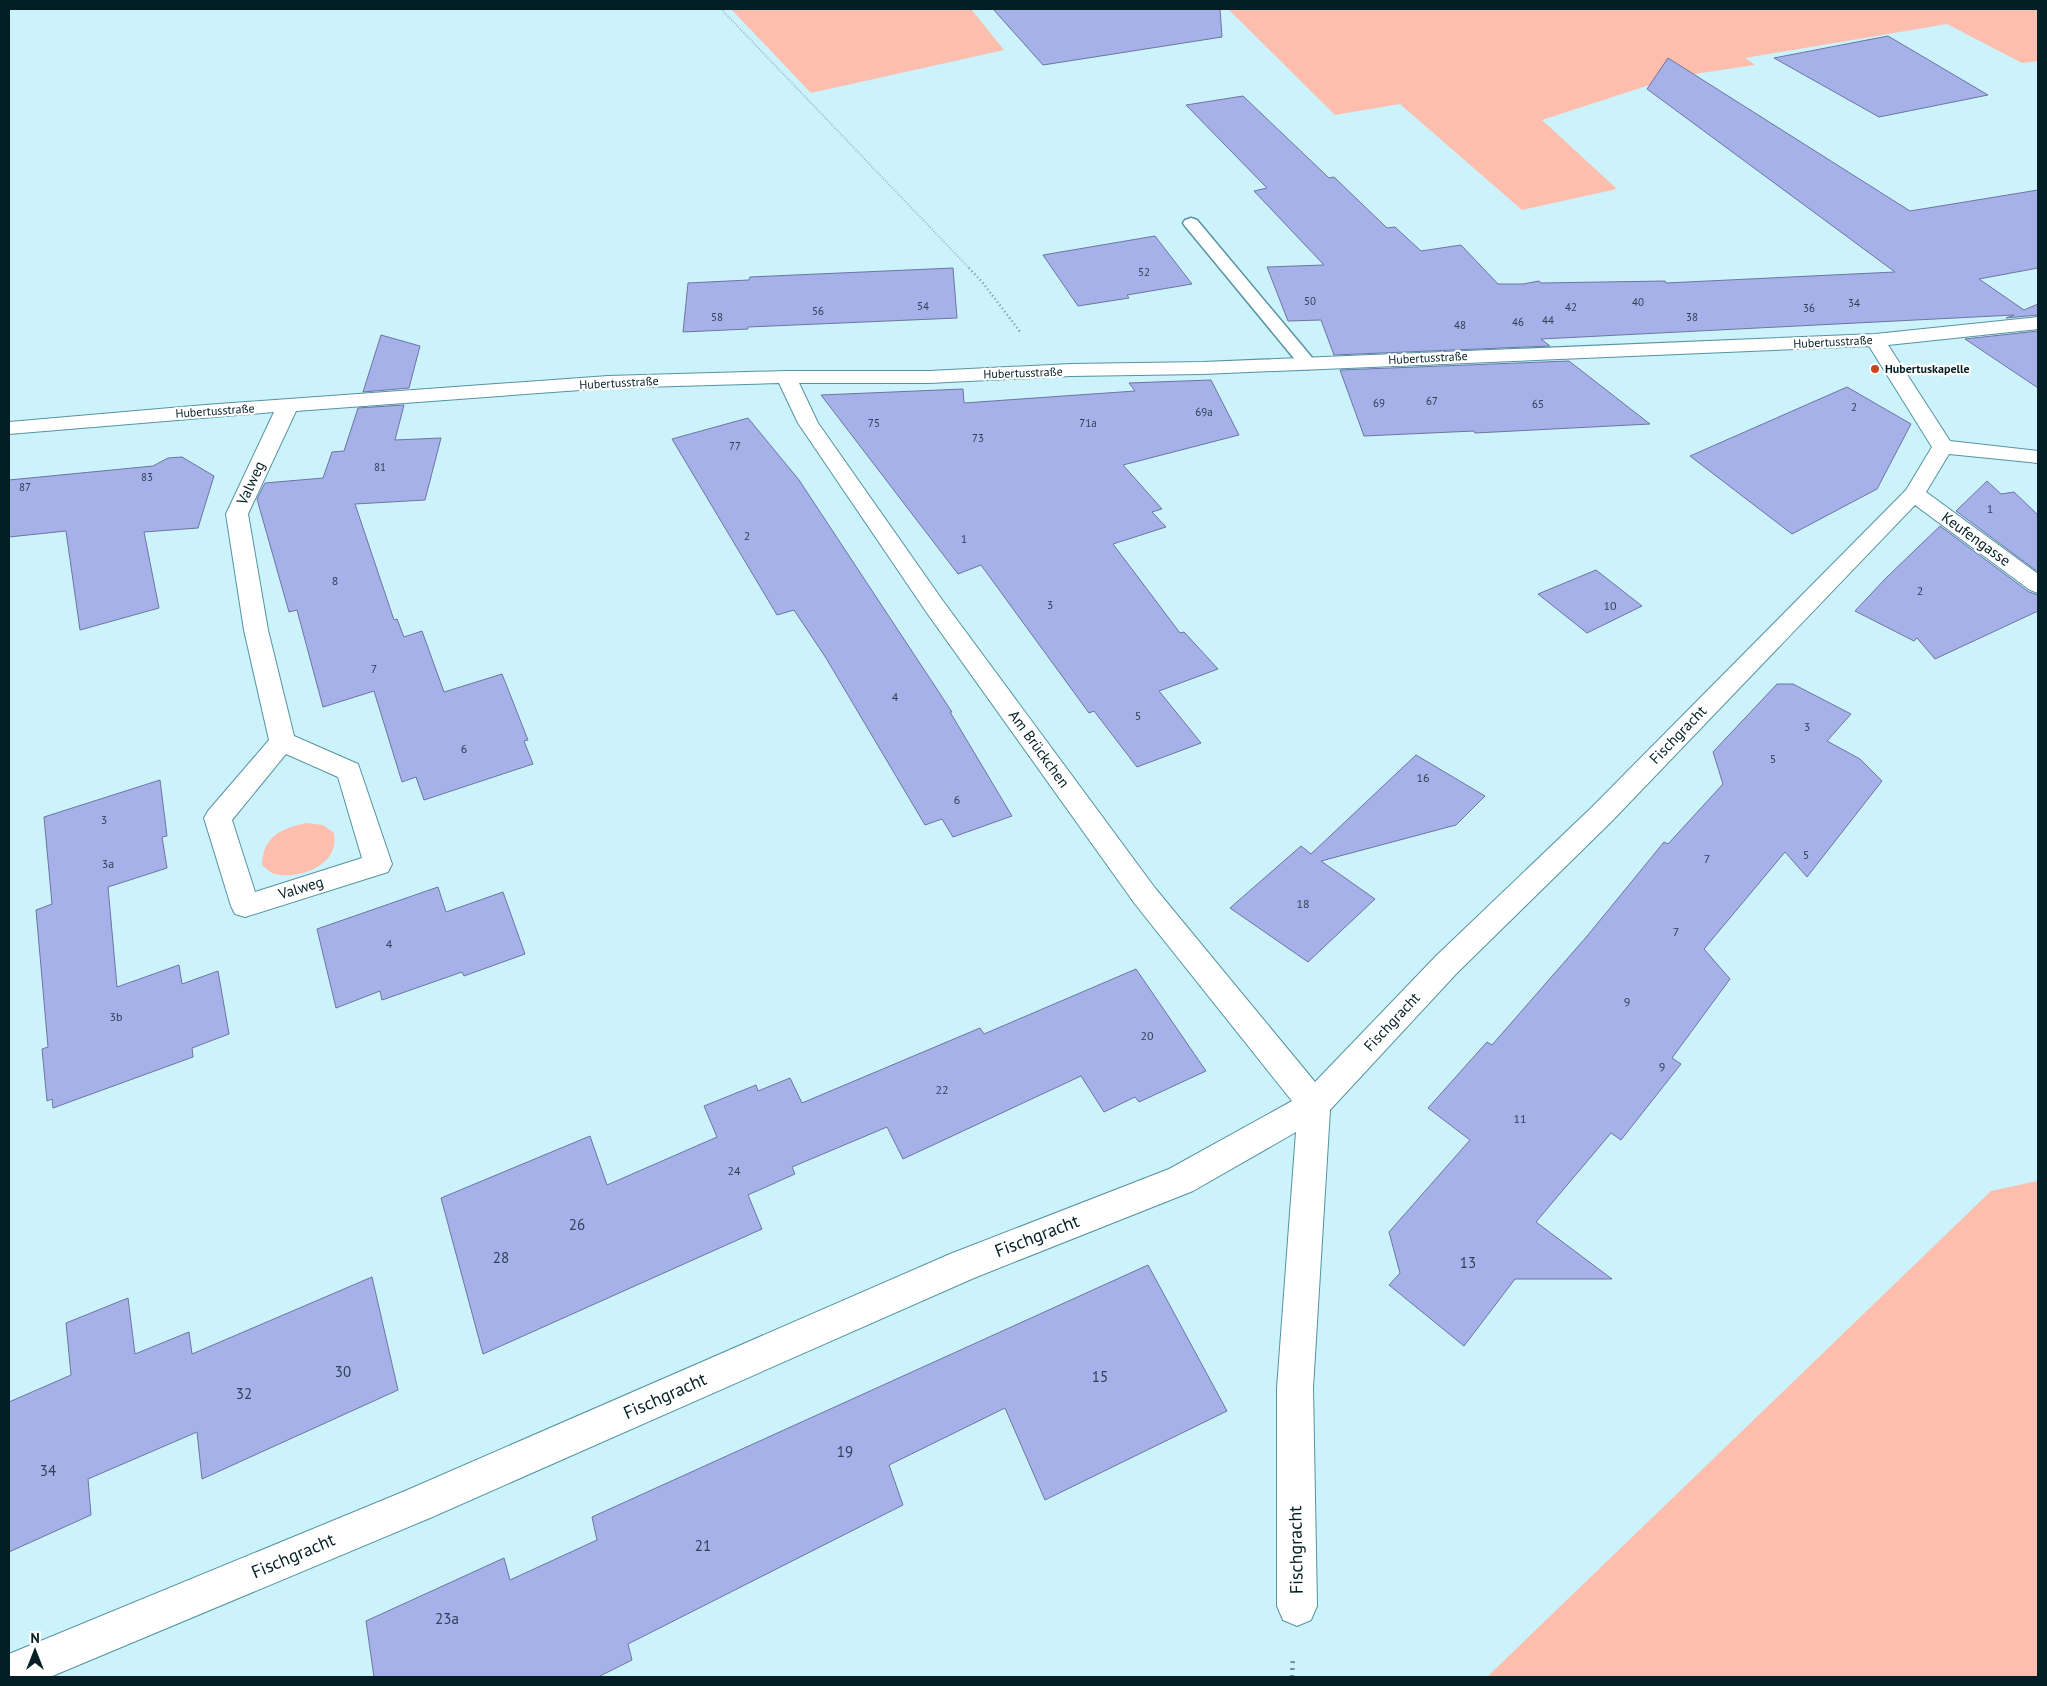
<svg xmlns="http://www.w3.org/2000/svg" width="2047" height="1686" viewBox="0 0 2047 1686" font-family="'PT Sans',sans-serif">
<style>
.green{fill:#fdbead}
.building{fill:#a6b1e9;stroke:#6c75a1}
.lines{fill:none;stroke-linecap:round;stroke-linejoin:round}
.lane-casing{stroke:#5493a2;stroke-width:3}
.street-casing{stroke:#5493a2;stroke-width:2}
.path-far2{stroke:#709199;stroke-width:2;stroke-dasharray:0.5 2;stroke-linecap:butt}
.path-far1{stroke:#709199;stroke-width:2.5;stroke-dasharray:1 3;stroke-linecap:butt}
.path{stroke:#709199;stroke-width:4.5;stroke-dasharray:2 5;stroke-linecap:butt}
.lane{fill:#fff;fill-rule:evenodd}
.street{fill:#fff;fill-rule:evenodd}
.poi-dot{fill:#cd431e;stroke:#fff;stroke-width:2}
.labels{text-anchor:middle;stroke-width:4.5;stroke-linejoin:round;paint-order:stroke}
.far-number-label{font-size:11px;fill:#2c4355}
.far-street-label{font-size:12px;fill:#031e24;stroke:#fff}
.far-poi-label{font-size:12px;font-weight:bold;fill:#031e24;stroke:#fff;text-anchor:start}
.number-label{font-size:12px;fill:#2c4355}
.street-label{font-size:15px;fill:#031e24;stroke:#fff}
.near-number-label{font-size:15px;fill:#2c4355}
.near-street-label{font-size:18px;fill:#031e24;stroke:#fff}
</style>
<rect width="100%" height="100%" fill="#ccf2fc"/>
<!-- green -->
<g class="green">
<path d="M731,9H971L1004,50L811,93Z"/>
<path d="M1228,9H2038V61L2022,63L1947,24L1745,58L1755,65L1674,77L1542,120L1617,189L1522,210L1400,104L1335,115Z"/>
<path d="M306,823L323,825L334,833C334,837 335,842 334,845C330,869 295,879 275,874C270,873 266,868 262,865C263,836 281,829 306,823Z"/>
<path d="M2038,1181V1677H1487L1991,1191Z"/>
</g>
<!-- building -->
<g class="building">
<path d="M993,9H1220L1222,37L1043,65Z"/>
<path d="M1888,36L1988,95L1879,117L1774,58Z"/>
<path d="M1668,58L1910,211L2038,190V268L1979,279L2024,310L2038,304V315L2006,318L2014,315L1541,339L1550,346L1334,355L1321,320L1288,321L1267,267L1324,265L1254,191L1267,188L1186,105L1243,96L1329,178L1334,177L1387,228L1395,227L1421,251L1461,245L1498,284H1523L1539,281L1541,283L1665,281L1666,283L1895,272L1647,89Z"/>
<path d="M1155,236L1192,284L1127,295L1129,298L1078,306L1043,255Z"/>
<path d="M953,268L957,318L748,327V329L683,332L688,283L749,280L750,277Z"/>
<path d="M2038,331V388L1965,339Z"/>
<path d="M381,335L420,346L409,388L363,392Z"/>
<path d="M1569,361L1650,424L1475,433L1474,431L1364,436L1340,370Z"/>
<path d="M1211,380L1239,435L1123,465L1162,509L1152,512L1166,527L1113,544L1180,633L1184,632L1218,669L1159,691L1201,743L1137,767L1094,711L1089,713L981,565L958,574L821,395L963,389L964,403L1135,391L1129,383Z"/>
<path d="M1847,387L1911,424L1877,489L1792,534L1690,456Z"/>
<path d="M404,405L395,440L441,438L425,500L355,504L394,620L397,619L404,637L422,631L444,692L502,674L528,740L524,741L533,764L424,800L416,777L402,782L374,691L323,707L297,610L289,612L257,499L265,483L323,478L332,452L344,451L358,408Z"/>
<path d="M748,418L799,480L952,712H950L1012,816L953,837L942,819L925,825L826,658L794,610L777,615L672,439Z"/>
<path d="M182,457L214,476L198,528L144,532L159,608L80,630L66,531L9,537V480L153,466L168,458Z"/>
<path d="M1987,481L2001,494L2014,492L2038,515V572L1956,511Z"/>
<path d="M1940,526L2029,592L2038,595V611L1935,659L1917,638L1914,641L1855,611L1885,579Z"/>
<path d="M1596,570L1642,606L1587,633L1538,594Z"/>
<path d="M1777,684H1793L1851,714L1827,741L1860,759L1882,781L1807,877L1785,852L1704,949L1730,979L1672,1058L1681,1064L1621,1140L1611,1133L1536,1222L1612,1279H1515L1464,1346L1389,1285L1400,1273L1389,1232L1470,1140L1428,1108L1487,1042L1492,1045L1588,935L1664,842L1668,844L1723,784L1713,752Z"/>
<path d="M1416,755L1485,796L1456,825L1321,861L1375,899L1308,962L1230,908L1301,846L1311,854Z"/>
<path d="M160,780L167,836L162,837L167,868L108,887L117,987L179,965L182,984L218,971L229,1034L192,1048L193,1057L53,1108L52,1099L47,1101L42,1049L48,1047L36,910L52,904L44,817Z"/>
<path d="M438,887L446,912L503,892L525,954L464,976L462,972L382,1000L380,991L336,1008L317,929Z"/>
<path d="M1136,969L1206,1071L1139,1102L1135,1097L1104,1112L1081,1076L903,1159L887,1127L792,1167L795,1174L748,1195L762,1229L483,1354L441,1198L590,1136L607,1185L717,1137L704,1106L756,1085L758,1091L790,1078L802,1103L980,1028L984,1034Z"/>
<path d="M1148,1265L1227,1411L1045,1500L1005,1408L889,1465L903,1505L628,1644L632,1660L598,1677H374L366,1621L504,1558L510,1580L597,1540L592,1517Z"/>
<path d="M372,1277L398,1390L202,1479L197,1432L88,1479L91,1515L9,1552V1402L71,1375L66,1323L128,1298L135,1354L189,1332L192,1354Z"/>
</g>
<g class="lines">
<defs>
<path id="lane" d="M1191,218L1197,220L1314,360L1317,364L1314,368L1308,369L1302,368L1185,226L1183,223L1185,220Z"/>
<path id="street" d="M2038,317V329L1888,345L1950,441L2038,451V463L1949,454L1926,492L2038,574V593L2030,590L1915,505L1612,821L1456,974L1330,1110L1313,1388L1317,1606L1311,1620L1297,1626L1283,1620L1277,1606V1388L1296,1132L1193,1191L974,1278L430,1518L50,1677H9V1654L405,1491L950,1254L1169,1169L1292,1101L1135,904L927,613L798,423L779,383L608,388L296,411L248,514L268,630L294,736L358,764L392,864L388,872L245,917L235,914L231,906L204,818L208,811L269,740L244,630L226,514L274,412L9,434V422L205,405L608,376L786,371H929L1071,364L1203,362L1875,334ZM1869,346L1932,447L1906,490L1592,807L1436,956L1315,1082L1155,888L943,601L818,423L799,383H929L1071,376L1203,374ZM286,754L338,777L362,858L255,892L232,820Z"/>
</defs>
<!-- lane casing -->
<use href="#lane" class="lane-casing"/>
<!-- street casing -->
<use href="#street" class="street-casing"/>
<!-- path-far2 -->
<path class="path-far2" d="M721,9L970,269"/>
<!-- path-far1 -->
<path class="path-far1" d="M969,268L983,283L1021,333"/>
<!-- path -->
<path class="path" d="M1292,1677L1293,1657"/>
<!-- lane -->
<use href="#lane" class="lane"/>
<!-- street -->
<use href="#street" class="street"/>
</g>
<!-- markers -->
<circle class="poi-dot" cx="1875" cy="369" r="5"/>
<g class="labels">
<!-- far-number labels -->
<g class="far-number-label">
<text x="1144" y="276">52</text>
<text x="1310" y="305">50</text>
<text x="1638" y="306">40</text>
<text x="1854" y="307">34</text>
<text x="923" y="310">54</text>
<text x="1571" y="311">42</text>
<text x="1809" y="312">36</text>
<text x="818" y="315">56</text>
<text x="717" y="321">58</text>
<text x="1692" y="321">38</text>
<text x="1548" y="324">44</text>
<text x="1518" y="326">46</text>
<text x="1460" y="329">48</text>
<text x="1432" y="405">67</text>
<text x="1379" y="407">69</text>
<text x="1538" y="408">65</text>
<text x="1854" y="411">2</text>
<text x="1204" y="416">69a</text>
<text x="874" y="427">75</text>
<text x="1088" y="427">71a</text>
<text x="978" y="442">73</text>
<text x="735" y="450">77</text>
<text x="380" y="471">81</text>
<text x="147" y="481">83</text>
<text x="25" y="491">87</text>
</g>
<!-- far-street labels -->
<g class="far-street-label">
<text transform="translate(1833 342) rotate(-3)" y="4">Hubertusstraße</text>
<text transform="translate(1428 358) rotate(-3)" y="4">Hubertusstraße</text>
<text transform="translate(1023 373) rotate(-2)" y="4">Hubertusstraße</text>
<text transform="translate(619 383) rotate(-3)" y="4">Hubertusstraße</text>
<text transform="translate(215 411) rotate(-4)" y="4">Hubertusstraße</text>
</g>
<!-- far-poi labels -->
<g class="far-poi-label">
<text x="1885" y="373">Hubertuskapelle</text>
</g>
<!-- number labels -->
<g class="number-label">
<text x="1990" y="513">1</text>
<text x="747" y="540">2</text>
<text x="964" y="543">1</text>
<text x="335" y="585">8</text>
<text x="1920" y="595">2</text>
<text x="1050" y="609">3</text>
<text x="1610" y="610">10</text>
<text x="374" y="673">7</text>
<text x="895" y="701">4</text>
<text x="1138" y="720">5</text>
<text x="1807" y="731">3</text>
<text x="464" y="753">6</text>
<text x="1773" y="763">5</text>
<text x="1423" y="782">16</text>
<text x="957" y="804">6</text>
<text x="104" y="824">3</text>
<text x="1806" y="859">5</text>
<text x="1707" y="863">7</text>
<text x="108" y="868">3a</text>
<text x="1303" y="908">18</text>
<text x="1676" y="936">7</text>
<text x="389" y="948">4</text>
<text x="1627" y="1006">9</text>
<text x="116" y="1021">3b</text>
<text x="1147" y="1040">20</text>
<text x="1662" y="1071">9</text>
<text x="942" y="1094">22</text>
<text x="1520" y="1123">11</text>
<text x="734" y="1175">24</text>
</g>
<!-- street labels -->
<g class="street-label">
<text transform="translate(251 483) rotate(-65)" y="5">Valweg</text>
<text transform="translate(1976 539) rotate(36)" y="5">Keufengasse</text>
<text transform="translate(1678 735) rotate(-46)" y="5">Fischgracht</text>
<text transform="translate(1039 749) rotate(54)" y="5">Am Brückchen</text>
<text transform="translate(301 888) rotate(-17)" y="5">Valweg</text>
<text transform="translate(1392 1022) rotate(-47)" y="5">Fischgracht</text>
</g>
<!-- near-number labels -->
<g class="near-number-label">
<text x="577" y="1230">26</text>
<text x="501" y="1263">28</text>
<text x="1468" y="1268">13</text>
<text x="343" y="1377">30</text>
<text x="1100" y="1382">15</text>
<text x="244" y="1399">32</text>
<text x="845" y="1457">19</text>
<text x="48" y="1476">34</text>
<text x="703" y="1551">21</text>
<text x="447" y="1624">23a</text>
</g>
<!-- near-street labels -->
<g class="near-street-label">
<text transform="translate(1037 1236) rotate(-21)" y="6">Fischgracht</text>
<text transform="translate(665 1396) rotate(-24)" y="6">Fischgracht</text>
<text transform="translate(1296 1550) rotate(-91)" y="6">Fischgracht</text>
<text transform="translate(293 1556) rotate(-23)" y="6">Fischgracht</text>
</g>
</g>
<!-- border -->
<rect width="2047" height="1686" fill="none" stroke="#031e24" stroke-width="20"/>
<!-- north arrow -->
<g transform="translate(35 1651)" stroke="#ffffff" stroke-width="4" paint-order="stroke">
<path d="M0-4L9 19L0 12L-9 19Z" fill="#031e24"/>
<text y="-8" font-size="14" font-weight="bold" text-anchor="middle" fill="#031e24">N</text>
</g>
</svg>
